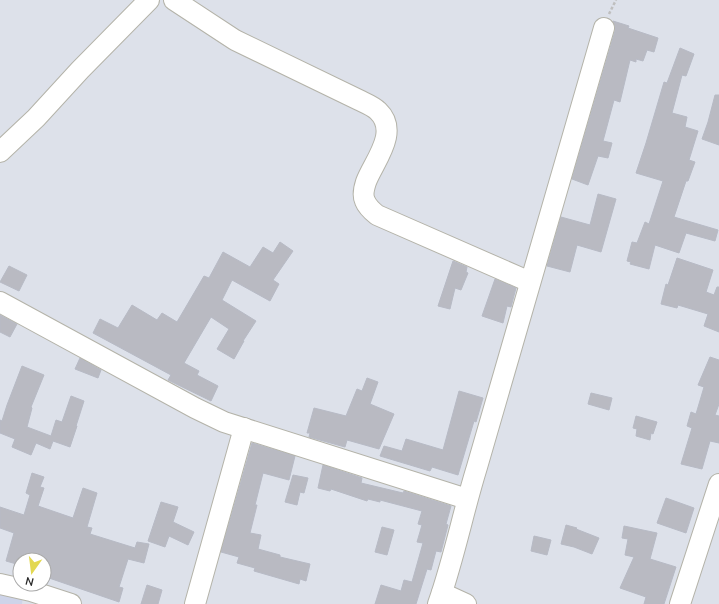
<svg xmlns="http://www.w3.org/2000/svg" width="719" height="604" viewBox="0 0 719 604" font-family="'Nunito Sans',sans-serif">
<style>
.education{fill:#ced4e9}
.building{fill:#b9bac2;stroke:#b7bac5}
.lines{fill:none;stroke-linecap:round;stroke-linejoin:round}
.minor-casing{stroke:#b4b3a9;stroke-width:22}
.path{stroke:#bfbfbf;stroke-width:2.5;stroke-dasharray:3 2;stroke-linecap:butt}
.minor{stroke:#fff;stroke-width:20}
</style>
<rect width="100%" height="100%" fill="#dde1ea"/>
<!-- education -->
<path class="education" d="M0,589L23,594L22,604H0Z"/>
<!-- building -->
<g class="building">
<path d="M613,21L629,26L628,28L658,38L654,52L647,50L643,61L636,59V62L630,60L620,102L614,100L603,141L612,143L608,158L598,156L588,185L572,179L615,31V26Z"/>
<path d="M680,48L694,54L686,76L682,75L672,113L687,117L685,127L698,131L689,160L695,162L688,181H686L674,217L718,230L715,241L686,233L679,253L655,245L649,269L630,264L631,262L627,261L632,242L637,243L645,222L649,224L663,181L636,173L646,143L664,82L667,83Z"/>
<path d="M715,95H719V145L702,139L708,122Z"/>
<path d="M598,194L616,199L601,252L577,245L570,272L547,266L561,217L590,225Z"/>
<path d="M280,242L293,251L273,280L279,284L270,301L232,280L222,300L256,321L243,341H244L234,359L217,349L229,329L211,317L184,363L199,371L197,375L218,386L211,401L168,380L171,375L93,333L100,319L118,328L132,305L157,320L162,313L177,322L204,276L209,278L223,252L250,267L263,247L273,253Z"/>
<path d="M677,258L713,270L706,292L714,295L717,287H719V332L704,326L708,314L678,305L677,308L661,304L666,284L668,285Z"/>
<path d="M453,261L467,267L466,272L468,273L461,290L455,288L450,309L438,306Z"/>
<path d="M9,266L27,275L19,291L0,282Z"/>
<path d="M495,279L516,288L511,307L507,306L503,323L482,316Z"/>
<path d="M0,315L17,324L10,337L0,332Z"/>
<path d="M710,357L719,360V404L715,415L719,416V443L710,441L702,469L681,464L692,428L687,426L691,412L696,414L704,387L698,385Z"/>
<path d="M80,358L101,370L98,378L75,369Z"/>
<path d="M22,366L44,375L31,407L32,408L27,427L51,436L56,420L62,422L71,396L84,401L76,426H77L70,447L53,441L50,449L36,443L31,455L12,447L15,439L0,433V420L2,421L7,405Z"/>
<path d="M367,378L378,382L370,404L394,414L379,449L347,440L345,447L309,437L310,433H307L314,408L346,416L357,389L362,391Z"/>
<path d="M459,391L483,398L476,422L474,421L458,475L432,467L430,471L380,456L384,446L402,451L406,439L443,450Z"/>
<path d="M591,393L612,398L609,410L588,404Z"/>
<path d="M636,416L657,422L653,434L651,433L650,440L636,436L637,429L633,428Z"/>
<path d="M252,443L295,456L289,480L263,473L255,505H257L250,533L261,535L258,549L280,555V557L310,564L306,581L300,579L299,584L254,571L255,568L237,563L239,557L221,552Z"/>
<path d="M323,465L362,478L361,483L403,493L404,491L451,506L446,524L448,525L441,552L436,551L431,570L427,569L416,604H375L381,585L401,591L404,580L412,582L423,543L417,542L422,525L418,524L422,511L380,500V502L368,499L367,501L331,489L330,491L318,488Z"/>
<path d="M32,473L44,477L40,487L44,488L38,506L73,518L83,488L97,493L87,527L92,528L90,534L135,548L137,542L149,544L144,563L128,559L119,587L123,588L119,602L49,578L50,576L44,574V560H20V565L6,561L14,533L0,528V507L24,515L30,495L26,493Z"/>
<path d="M293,475L308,478L304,493L300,492L297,505L285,502Z"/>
<path d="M666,498L694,508L686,533L657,523Z"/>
<path d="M161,502L178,507L173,522L194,532L188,545L169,536L165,547L148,541Z"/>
<path d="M566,525L577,528L576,529L599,538L592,554L574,547L561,544Z"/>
<path d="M624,526L657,533L650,559L676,567L664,604H644L646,597L620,588L634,557L625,555L628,539L622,538Z"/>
<path d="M382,527L394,530L387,555L375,552Z"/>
<path d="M534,536L551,540L547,555L531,551Z"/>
<path d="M147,585L162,590L158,604H141Z"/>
</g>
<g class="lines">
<defs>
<g id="minor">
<path d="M174,0L235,40L359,100C365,103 373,106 378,111C400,132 374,161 366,182C364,188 362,195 365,201C367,206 372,211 377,215L530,282"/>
<path d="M0,152L36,118L80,70L149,0"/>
<path d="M0,302L195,408L224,422L467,499"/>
<path d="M0,584L31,591L71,604"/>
<path d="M442,593L466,604"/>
<path d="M195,604L244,428"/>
<path d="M438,604C454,559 463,512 477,467C520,321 561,174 604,28"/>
<path d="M680,604L719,484"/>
</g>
</defs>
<!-- minor casing -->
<use href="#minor" class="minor-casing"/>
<!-- path -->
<path class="path" d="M609,14L616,0"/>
<!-- minor -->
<use href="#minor" class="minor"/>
</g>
<!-- north arrow -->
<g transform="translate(32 572) rotate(194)"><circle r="19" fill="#ffffff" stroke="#a9a9a9"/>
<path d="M0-3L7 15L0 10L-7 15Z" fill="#e3d851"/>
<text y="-6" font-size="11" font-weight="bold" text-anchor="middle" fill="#292929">N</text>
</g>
</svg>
